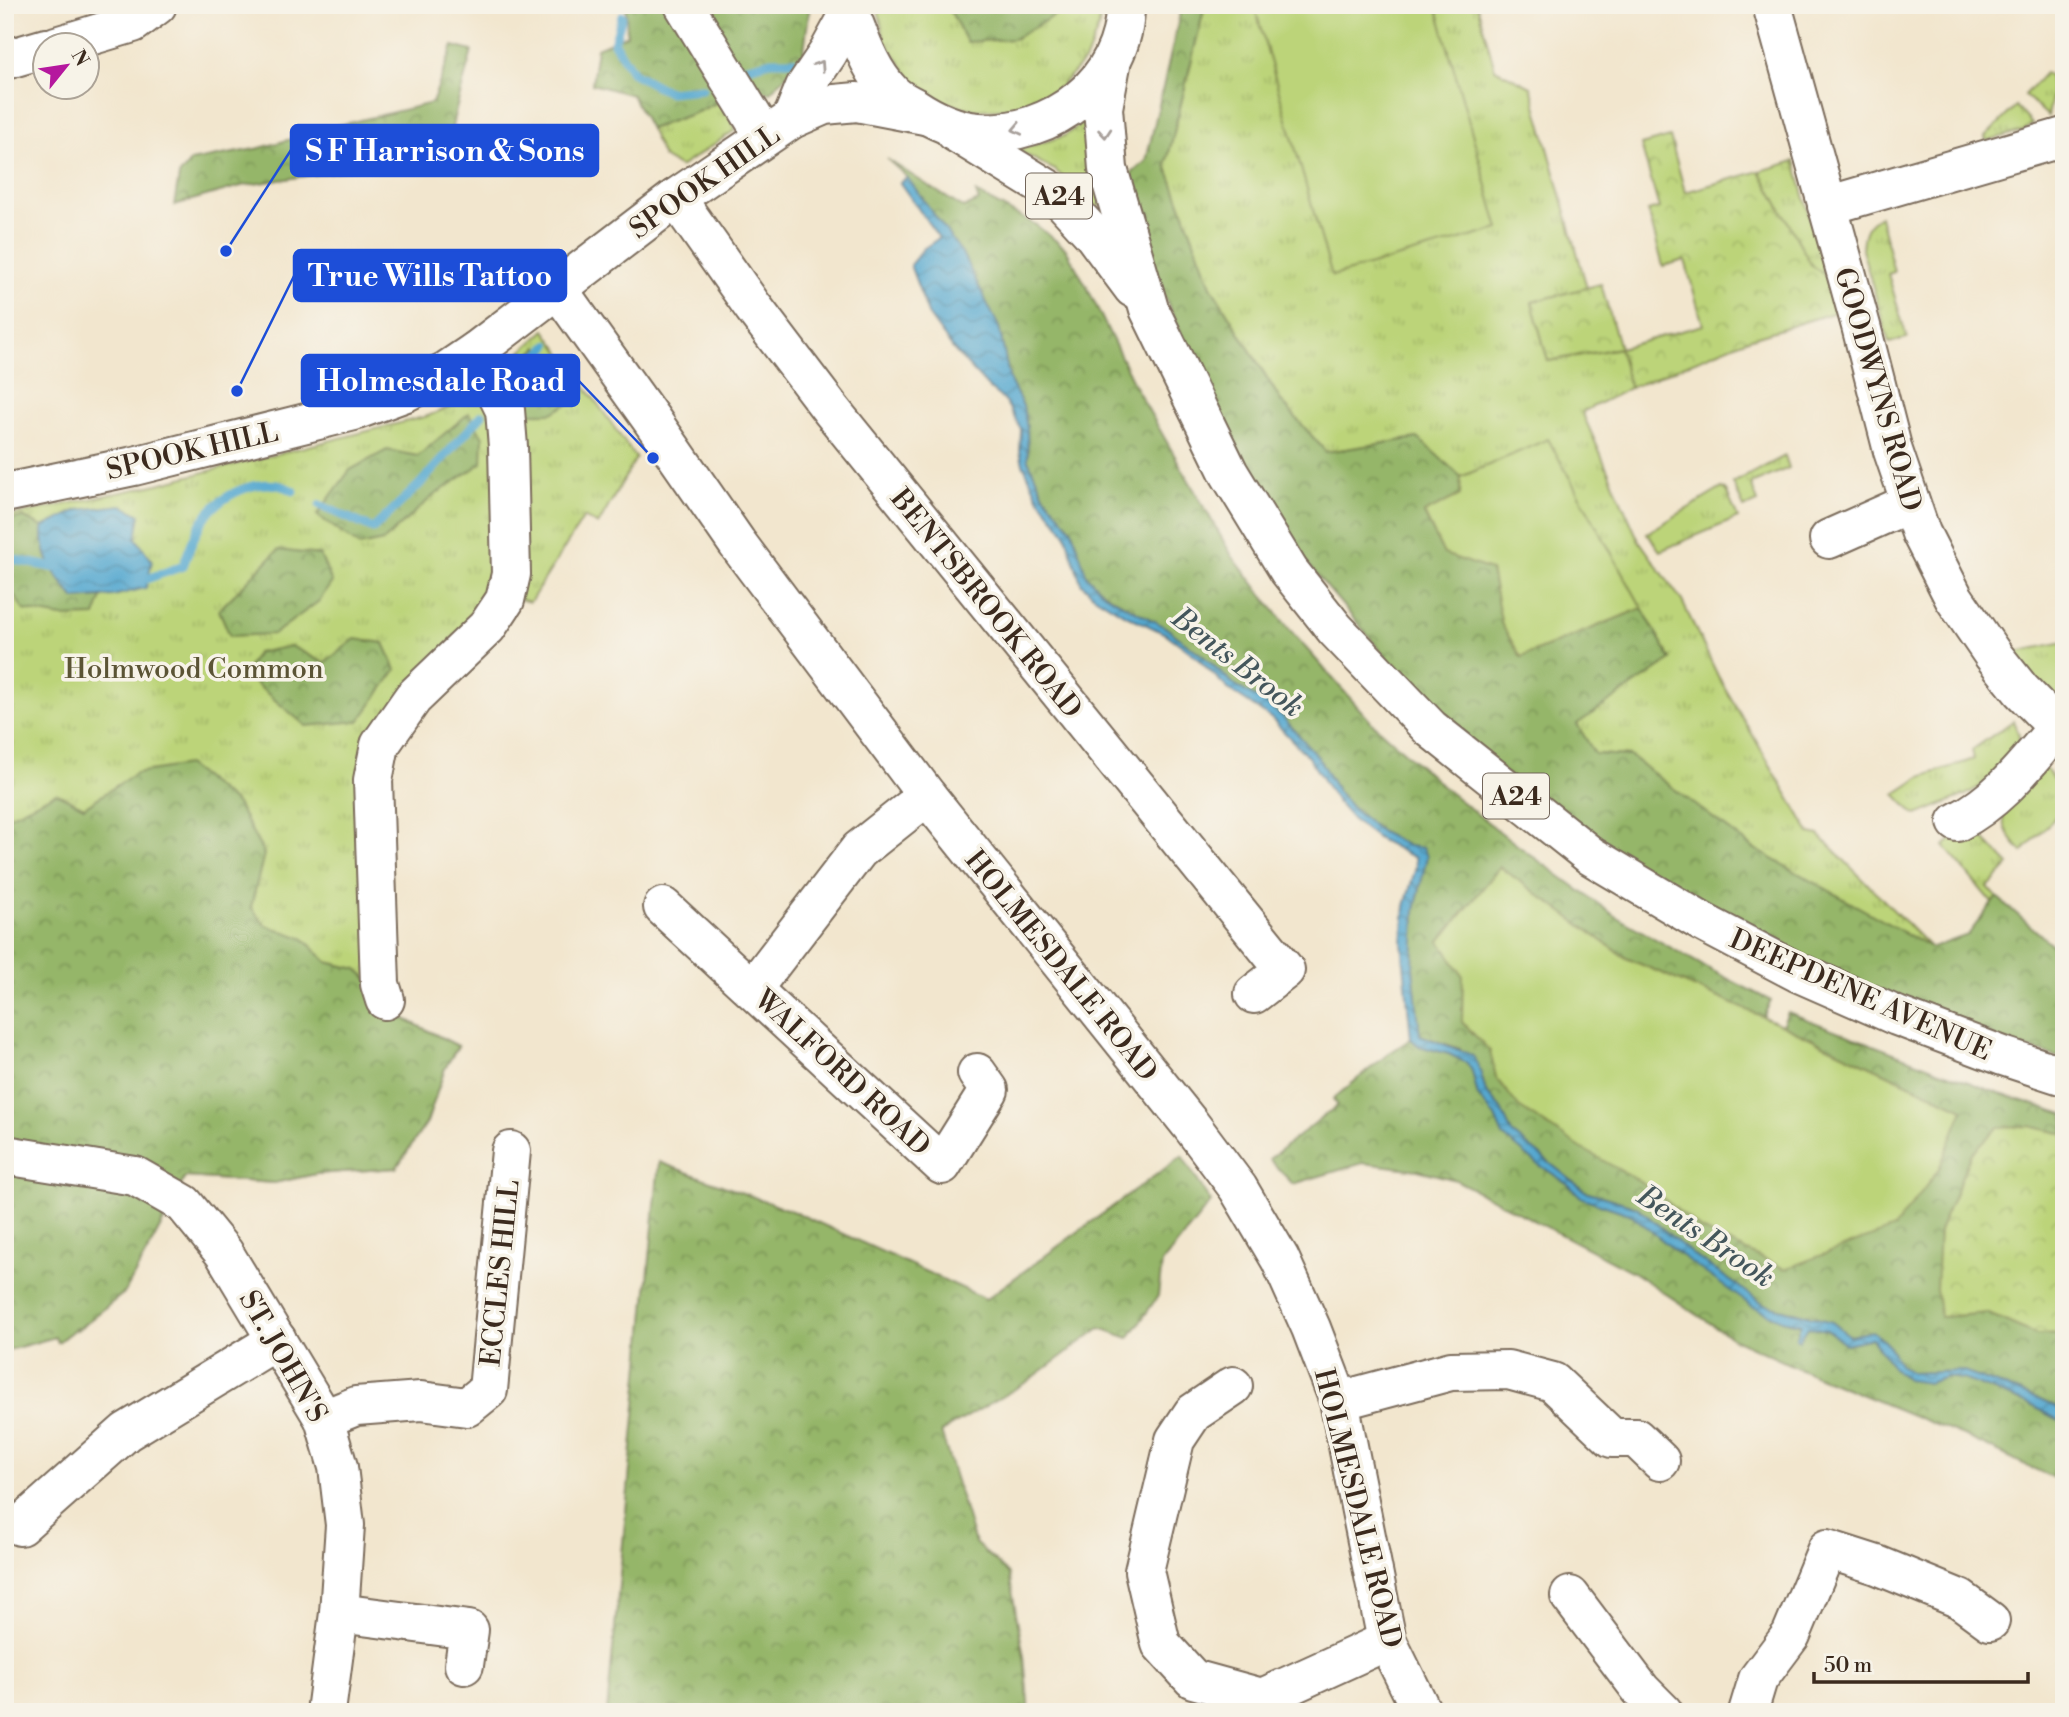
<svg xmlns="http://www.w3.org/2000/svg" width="2069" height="1717" viewBox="0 0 2069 1717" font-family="'Libre Bodoni',serif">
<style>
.grass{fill:url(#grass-tufts);stroke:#7c7f4c;stroke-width:2}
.forest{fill:url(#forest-crowns);stroke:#687044;stroke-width:2}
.park{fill:url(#park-crowns);stroke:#7c7f4c;stroke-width:2}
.garden{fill:#bcd479;stroke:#7c7f4c;stroke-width:2}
.water{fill:url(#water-waves);stroke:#486977;stroke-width:2}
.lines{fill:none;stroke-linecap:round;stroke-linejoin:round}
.stream{stroke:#55a8d0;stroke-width:9}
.minor-casing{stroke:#7b6c5c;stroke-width:42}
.highway-casing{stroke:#7b6c5c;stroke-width:42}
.minor{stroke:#fff;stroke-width:38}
.highway{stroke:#fff;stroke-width:38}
.oneway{stroke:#a79f9a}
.labels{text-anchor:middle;stroke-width:7;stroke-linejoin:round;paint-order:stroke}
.shield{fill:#f7f3e8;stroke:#73665b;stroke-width:2}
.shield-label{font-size:26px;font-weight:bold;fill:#3b2a1e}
.street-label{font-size:28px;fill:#3b2a1e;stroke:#f7f3e8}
.park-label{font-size:28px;fill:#5b5435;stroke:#f7f3e8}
.water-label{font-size:30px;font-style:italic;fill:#44565c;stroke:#f7f3e8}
.leader{fill:none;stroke:#1d4ed8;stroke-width:2.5}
.callout-dot{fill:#1d4ed8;stroke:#f7f3e8;stroke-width:2.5}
.callout{fill:#1d4ed8;stroke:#1d4ed8;stroke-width:2.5}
.callout-label{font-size:30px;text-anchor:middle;font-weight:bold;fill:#fff}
</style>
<defs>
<pattern id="grass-tufts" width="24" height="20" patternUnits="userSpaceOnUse" patternTransform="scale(1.75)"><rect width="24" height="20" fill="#bcd479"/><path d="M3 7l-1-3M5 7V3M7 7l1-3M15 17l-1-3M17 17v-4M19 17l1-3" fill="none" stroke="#a2b668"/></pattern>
<pattern id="forest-crowns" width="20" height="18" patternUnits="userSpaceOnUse" patternTransform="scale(1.75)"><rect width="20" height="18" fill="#95b669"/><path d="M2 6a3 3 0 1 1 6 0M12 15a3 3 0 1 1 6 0" fill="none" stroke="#7b9456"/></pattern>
<pattern id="park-crowns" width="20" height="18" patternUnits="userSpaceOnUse" patternTransform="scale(1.75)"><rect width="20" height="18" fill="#bcd479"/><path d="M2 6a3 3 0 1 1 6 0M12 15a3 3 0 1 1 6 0" fill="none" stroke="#a2b668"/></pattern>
<pattern id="water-waves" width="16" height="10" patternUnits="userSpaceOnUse" patternTransform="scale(1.75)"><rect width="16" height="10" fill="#55a8d0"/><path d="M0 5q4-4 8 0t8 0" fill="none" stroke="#4889a8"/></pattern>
</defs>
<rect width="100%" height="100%" fill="#f7f3e8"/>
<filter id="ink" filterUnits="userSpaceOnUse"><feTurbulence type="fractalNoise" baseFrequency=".0143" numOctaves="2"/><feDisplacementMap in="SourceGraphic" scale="14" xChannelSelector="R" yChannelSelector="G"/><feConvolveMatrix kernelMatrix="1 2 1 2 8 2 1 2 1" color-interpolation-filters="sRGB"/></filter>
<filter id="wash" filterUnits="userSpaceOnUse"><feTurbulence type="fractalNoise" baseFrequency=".00686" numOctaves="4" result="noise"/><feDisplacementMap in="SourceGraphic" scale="28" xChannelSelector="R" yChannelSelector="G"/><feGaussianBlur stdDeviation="1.57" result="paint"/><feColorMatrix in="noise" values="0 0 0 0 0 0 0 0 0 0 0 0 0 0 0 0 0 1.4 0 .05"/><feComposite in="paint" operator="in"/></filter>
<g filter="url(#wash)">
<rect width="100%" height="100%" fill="#f2e6ce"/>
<!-- grass -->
<g class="grass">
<path d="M877,5H1101L1099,26L1086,59L1058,89L1019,108L976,110L942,102L911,78L885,41Z"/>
<path d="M1205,5H1477L1495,69L1531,87L1587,288L1532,302L1548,361L1620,348L1630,388L1582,412L1638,539L1682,601L1718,676L1810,833L1819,835L1932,949L1753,848L1630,756L1595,754L1576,724L1671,660L1548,440L1461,477L1417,438L1326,452L1281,401L1211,286L1166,165Z"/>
<path d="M2045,73L2050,76L2052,97L2048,116L2025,95Z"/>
<path d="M726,98L735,130L680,167L663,157L650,129L697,112Z"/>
<path d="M2016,106L2032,124L2023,131L1986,141L1985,137Z"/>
<path d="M1084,122L1087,155L1102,204L1097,207L1055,170L1017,150L1064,136Z"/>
<path d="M1795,161L1825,275L1812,267L1760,171Z"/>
<path d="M1880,216L1894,272L1888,274L1907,338L1889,343L1862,249C1863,232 1866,224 1880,216Z"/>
<path d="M545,330L636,458L598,525L584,517L530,602L493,592L369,735L389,1015L403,1018L458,1046L445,1068L427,1122L396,1168L316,1174L274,1183L185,1177L166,1217L125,1292L77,1330L76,1328L58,1342L55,1337L5,1351V517L146,487L428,416L469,399Z"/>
<path d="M1785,456L1789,468L1751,484L1758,502L1744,508L1733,483Z"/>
<path d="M1722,488L1726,491L1738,518L1660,551L1647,533Z"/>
<path d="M2064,642V713L2007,654Z"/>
<path d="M2013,721L2019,735L2017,751L1984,784L1965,795L1917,815L1912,812L1895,794L1921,777L1974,759L1972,750Z"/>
<path d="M2042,769L2047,770L2064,796V808L2022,852C2009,838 2003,829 2003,809Z"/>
<path d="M1969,832L1984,839L2009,865L1988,887L1997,897L1992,903L1944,846L1956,837Z"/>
</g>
<!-- forest -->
<g class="forest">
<path d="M626,5H670L726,98L697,112L650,129L632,95L592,84L597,48L627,35Z"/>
<path d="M705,5H810L803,58L770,92L748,90Z"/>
<path d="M947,5H1067V8L1014,39L967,42Z"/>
<path d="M1182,5H1205L1166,165L1211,286L1281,401L1326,452L1418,438L1461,477L1460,495L1424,514L1444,554L1491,570L1502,625L1521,657L1642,608L1671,660L1577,724L1595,754L1630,756L1753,848L1932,948L1968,935L1997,897L2064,955V1059L2007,1042L1803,958L1636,868L1502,771L1392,664L1299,554L1216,412L1160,286L1136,216L1131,174L1146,161Z"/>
<path d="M453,46L472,51L454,117L447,154L241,186L174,205L179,176L191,161L260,148L340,125L432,103Z"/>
<path d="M887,159L963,208L979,201L976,193L1036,225L1065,248L1087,287L1136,388L1232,556L1290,630L1372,723L1449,792L1517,845L1615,916L1707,968L1771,1001L1763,1017L1626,958L1500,867L1440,941L1463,976L1462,1022L1491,1051L1496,1077L1582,1148L1648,1186L1702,1230L1963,1109L1782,1025L1788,1012L1997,1093L2064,1114V1134L2029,1126L1941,1317L1987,1313L2037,1335L2064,1334V1411L2040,1400L1961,1371L1911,1373L1900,1365L1886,1342L1872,1332L1850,1336L1831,1322L1764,1304L1692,1254L1637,1207L1585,1191L1512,1133L1501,1109L1486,1092L1478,1064L1460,1049L1420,1035L1413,968L1415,910L1427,856L1423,849L1408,846L1381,832L1351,807L1338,792L1318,757L1282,716L1262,701L1236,686L1203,656L1165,627L1104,593L1086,576L1072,530L1044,495L1028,460L1027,428L1023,406L1010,381L999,327L907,177Z"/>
<path d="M538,347L563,377L574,400L552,413H526L506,379Z"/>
<path d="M469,413L483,437L482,463L433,496L383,541L360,546L317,515L350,470L387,450L418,456Z"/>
<path d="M22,517L43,527C41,560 55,574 75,599L102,597L95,616L62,617L24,610L5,582V521Z"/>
<path d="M278,550L320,555L332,582L319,601L274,634L230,636L219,610Z"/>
<path d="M355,639L384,643L396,670L359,721L306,726L244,674L257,653L291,646L324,663Z"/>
<path d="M187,765L237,804L264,854L251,907L265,925L303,938L327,962L357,969L367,978L389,1015L403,1018L458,1046L445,1068L427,1122L396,1168L316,1174L274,1183L185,1177L166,1217L125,1292L77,1330L76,1328L58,1342L55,1337L5,1351V818L56,793L84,807L136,773Z"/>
<path d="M1411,1039L1419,1046L1449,1054L1467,1063L1472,1071L1478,1096L1495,1117L1503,1136L1535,1162L1568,1184L1582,1198L1632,1215L1679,1254L1782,1320L1801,1325L1797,1339L1799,1340L1808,1327L1827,1330L1846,1344L1872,1338L1893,1368L1928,1383L1947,1377L1963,1379L2028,1404L2064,1423V1483L1973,1440L1816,1376L1734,1339L1633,1272L1456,1180L1418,1170L1363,1163L1293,1184L1269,1159L1338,1105L1333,1099L1388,1054Z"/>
<path d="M1182,1156L1211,1202L1162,1263L1158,1296L1129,1338L1100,1328L1027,1382L941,1432L975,1543L1009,1574L1024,1657L1029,1712H607L659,1162L797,1213L986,1299Z"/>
</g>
<!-- park -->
<g class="park">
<path d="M1670,137L1685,192L1760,171L1812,266L1825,275L1836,312L1748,339L1630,388L1619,348L1548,361L1532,302L1601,284L1620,348L1703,325L1685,260L1663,266L1648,211L1659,208L1641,145Z"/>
<path d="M2029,1126L2064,1134V1334L2037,1335L1987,1313L1941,1317L1936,1290L1939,1231L1971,1154L1998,1127Z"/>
</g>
<!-- garden -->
<g class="garden">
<path d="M1263,5H1436L1499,229L1332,276L1255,8Z"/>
<path d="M1548,439L1642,608L1521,657L1502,625L1491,570L1444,554L1424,513L1460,495L1461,477Z"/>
<path d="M1500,867L1626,958L1782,1025L1963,1109L1939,1169L1894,1228L1785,1269L1702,1230L1648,1186L1581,1148L1519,1107L1496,1077L1490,1051L1462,1022L1463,976L1440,941Z"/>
</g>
<!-- water -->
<g class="water">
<path d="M907,177L962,253L999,327L1010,381L1023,406L1027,428L1028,460L1044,495L1072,530L1087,576L1104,594L1165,627L1203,656L1236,686L1262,701L1282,716L1318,757L1338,792L1351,807L1381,832L1408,846L1423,848L1427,856L1415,910L1413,968L1420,1035L1472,1055L1478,1064L1486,1092L1501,1109L1512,1133L1585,1191L1637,1207L1692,1254L1764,1304L1832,1322L1850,1336L1872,1331L1886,1342L1900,1365L1911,1373L1961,1371L2040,1400L2064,1411V1423L2028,1404L1963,1379L1947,1377L1928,1383L1907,1380L1893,1368L1872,1338L1846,1344L1827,1330L1808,1327L1799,1341L1796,1339L1801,1324L1782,1320L1753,1307L1679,1254L1632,1215L1582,1198L1568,1184L1535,1162L1503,1136L1495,1117L1478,1096L1472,1071L1467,1063L1449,1054L1419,1046L1411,1039L1402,942L1405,906L1416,866L1415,858L1378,839L1353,820L1337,802L1309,758L1272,719L1228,689L1193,654L1166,634L1122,613L1093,595L1081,583L1065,533L1038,497L1023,464L1020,451L1021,430L1011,411L1004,400L990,389L954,350L929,316L910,265L923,249L939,238L900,183Z"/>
<path d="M122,505L140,515L136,538L152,561L146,588L113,596L75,599C55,574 41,560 43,527L78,510Z"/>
</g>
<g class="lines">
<!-- stream -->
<g class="stream">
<path d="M622,16L614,43L633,73L668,92L702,89"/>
<path d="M744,68L771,61H794"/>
<path d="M508,388L548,345"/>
<path d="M320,505L373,529L419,485L482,415"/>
<path d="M5,558L62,569"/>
<path d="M138,582L183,566C188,553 193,538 200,525C216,496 261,472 293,491"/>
</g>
</g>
</g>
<g filter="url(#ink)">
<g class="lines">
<defs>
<g id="minor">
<path d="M684,5L765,137"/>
<path d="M1772,5L1861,326L1893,451L1921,533L1954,598L1993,655L2021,690L2064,734"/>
<path d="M56,46L133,23L157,5"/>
<path d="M5,60L46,48"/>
<path d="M792,119L805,87L828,53L850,13"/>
<path d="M676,198L753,307L832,411L1285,970L1254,994"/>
<path d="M1827,206L2064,137"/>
<path d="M557,288L651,419L737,543L927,796L1190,1124L1238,1188L1280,1259L1311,1328L1339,1401L1387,1641L1422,1712"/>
<path d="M5,493L134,466L354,411L406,392L448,370L476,351L676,198L792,119L824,105L857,102L925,115"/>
<path d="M1829,539L1910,503"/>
<path d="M1957,822C2000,800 2026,764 2056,729"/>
<path d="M663,907L942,1165L989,1090L977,1073"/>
<path d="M753,988L859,850L927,796"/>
<path d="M385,1000L380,984L373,780L380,745L413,698L487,627L505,600L511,574L508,447L505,410L476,351"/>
<path d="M5,1155L135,1176L184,1204L224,1253L324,1419L338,1467L345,1525L339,1613L326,1712"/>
<path d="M1233,1386L1193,1413L1175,1440L1144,1571L1161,1644L1193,1679L1262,1698L1387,1641"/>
<path d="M1339,1401L1451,1371L1508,1370L1553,1382L1612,1438H1636L1660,1461"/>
<path d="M324,1419L356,1406L421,1401L467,1407L488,1390L511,1151"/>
<path d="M20,1526L126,1432L277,1340"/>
<path d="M1570,1596L1641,1690L1663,1712"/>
<path d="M339,1613L469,1630L464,1665"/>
<path d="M1748,1712L1758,1679L1791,1635L1827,1549L1877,1565L1960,1599L1990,1621"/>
</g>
<g id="highway">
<path d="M851,5L850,13C861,41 870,70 892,93C898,99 906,103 914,107C932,119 956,130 978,132C1051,138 1126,81 1125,5"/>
<path d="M1111,65L1103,108L1108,169L1149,309L1229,473L1289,571L1335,629L1430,728L1591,856L1702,922L1797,972L1897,1016L2003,1056L2064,1076"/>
<path d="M955,132L1056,194L1092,233L1133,288"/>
</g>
</defs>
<!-- minor casing -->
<use href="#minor" class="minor-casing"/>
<!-- highway casing -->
<use href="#highway" class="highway-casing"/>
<!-- minor -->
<use href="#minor" class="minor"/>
<!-- highway -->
<use href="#highway" class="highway"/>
</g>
<!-- one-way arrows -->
<defs><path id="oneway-chevron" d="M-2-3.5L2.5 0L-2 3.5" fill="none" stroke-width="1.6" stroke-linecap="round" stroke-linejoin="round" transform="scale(1.75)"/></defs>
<g class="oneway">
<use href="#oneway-chevron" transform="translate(820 65) rotate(-56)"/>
<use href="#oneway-chevron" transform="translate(1017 129) rotate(168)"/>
<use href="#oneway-chevron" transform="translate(1105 133) rotate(85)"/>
</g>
</g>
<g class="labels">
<!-- shield labels -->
<g class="shield">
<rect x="1026" y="173.5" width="66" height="45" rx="5"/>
<rect x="1483" y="773.5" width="66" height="45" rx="5"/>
</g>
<g class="shield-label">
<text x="1059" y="205">A24</text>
<text x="1516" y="805">A24</text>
</g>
<!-- street labels -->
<g class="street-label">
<text transform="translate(704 181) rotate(-35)" y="10">SPOOK HILL</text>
<text transform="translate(1879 389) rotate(74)" y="10">GOODWYNS ROAD</text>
<text transform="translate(192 450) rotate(-13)" y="10">SPOOK HILL</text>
<text transform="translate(987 603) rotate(51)" y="10">BENTSBROOK ROAD</text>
<text transform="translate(1062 965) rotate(51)" y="10">HOLMESDALE ROAD</text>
<text transform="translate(1861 994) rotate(24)" y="10">DEEPDENE AVENUE</text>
<text transform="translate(843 1072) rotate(43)" y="10">WALFORD ROAD</text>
<text transform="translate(499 1273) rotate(-84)" y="10">ECCLES HILL</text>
<text transform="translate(284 1356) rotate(60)" y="10">ST. JOHN'S</text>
<text transform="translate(1359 1508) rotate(76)" y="10">HOLMESDALE ROAD</text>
</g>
<!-- park labels -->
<g class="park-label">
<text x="194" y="678">Holmwood Common</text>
</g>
<!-- water labels -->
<g class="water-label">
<text transform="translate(1238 662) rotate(38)" y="10">Bents Brook</text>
<text transform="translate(1706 1236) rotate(34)" y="10">Bents Brook</text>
</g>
</g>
<!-- callouts -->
<path class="leader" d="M226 251L291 150M237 391L294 276M653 458L579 381"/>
<g class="callout-dot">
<circle cx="226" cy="251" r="7"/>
<circle cx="237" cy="391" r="7"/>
<circle cx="653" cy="458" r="7"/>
</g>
<g class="callout">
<rect x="291" y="125" width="307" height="51" rx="7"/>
<rect x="294" y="250" width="272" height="51" rx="7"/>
<rect x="302" y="355" width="277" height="51" rx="7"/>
</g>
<g class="callout-label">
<text x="445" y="161">S F Harrison &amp; Sons</text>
<text x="430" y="286">True Wills Tattoo</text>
<text x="441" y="391">Holmesdale Road</text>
</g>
<!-- margin -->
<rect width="2069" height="1717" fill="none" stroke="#f7f3e8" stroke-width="28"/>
<!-- north arrow -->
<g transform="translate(66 66) rotate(60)"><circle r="33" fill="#f7f3e8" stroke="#aca397" stroke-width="2"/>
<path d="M0-5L12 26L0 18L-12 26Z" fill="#b5179e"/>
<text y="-10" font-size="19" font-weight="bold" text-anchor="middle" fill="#3b2a1e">N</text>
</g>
<!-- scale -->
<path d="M1814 1672v10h214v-10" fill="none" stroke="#3b2a1e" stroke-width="3.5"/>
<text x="1824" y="1672" font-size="21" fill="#3b2a1e" stroke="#f7f3e8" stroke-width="5" paint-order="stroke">50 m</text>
</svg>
